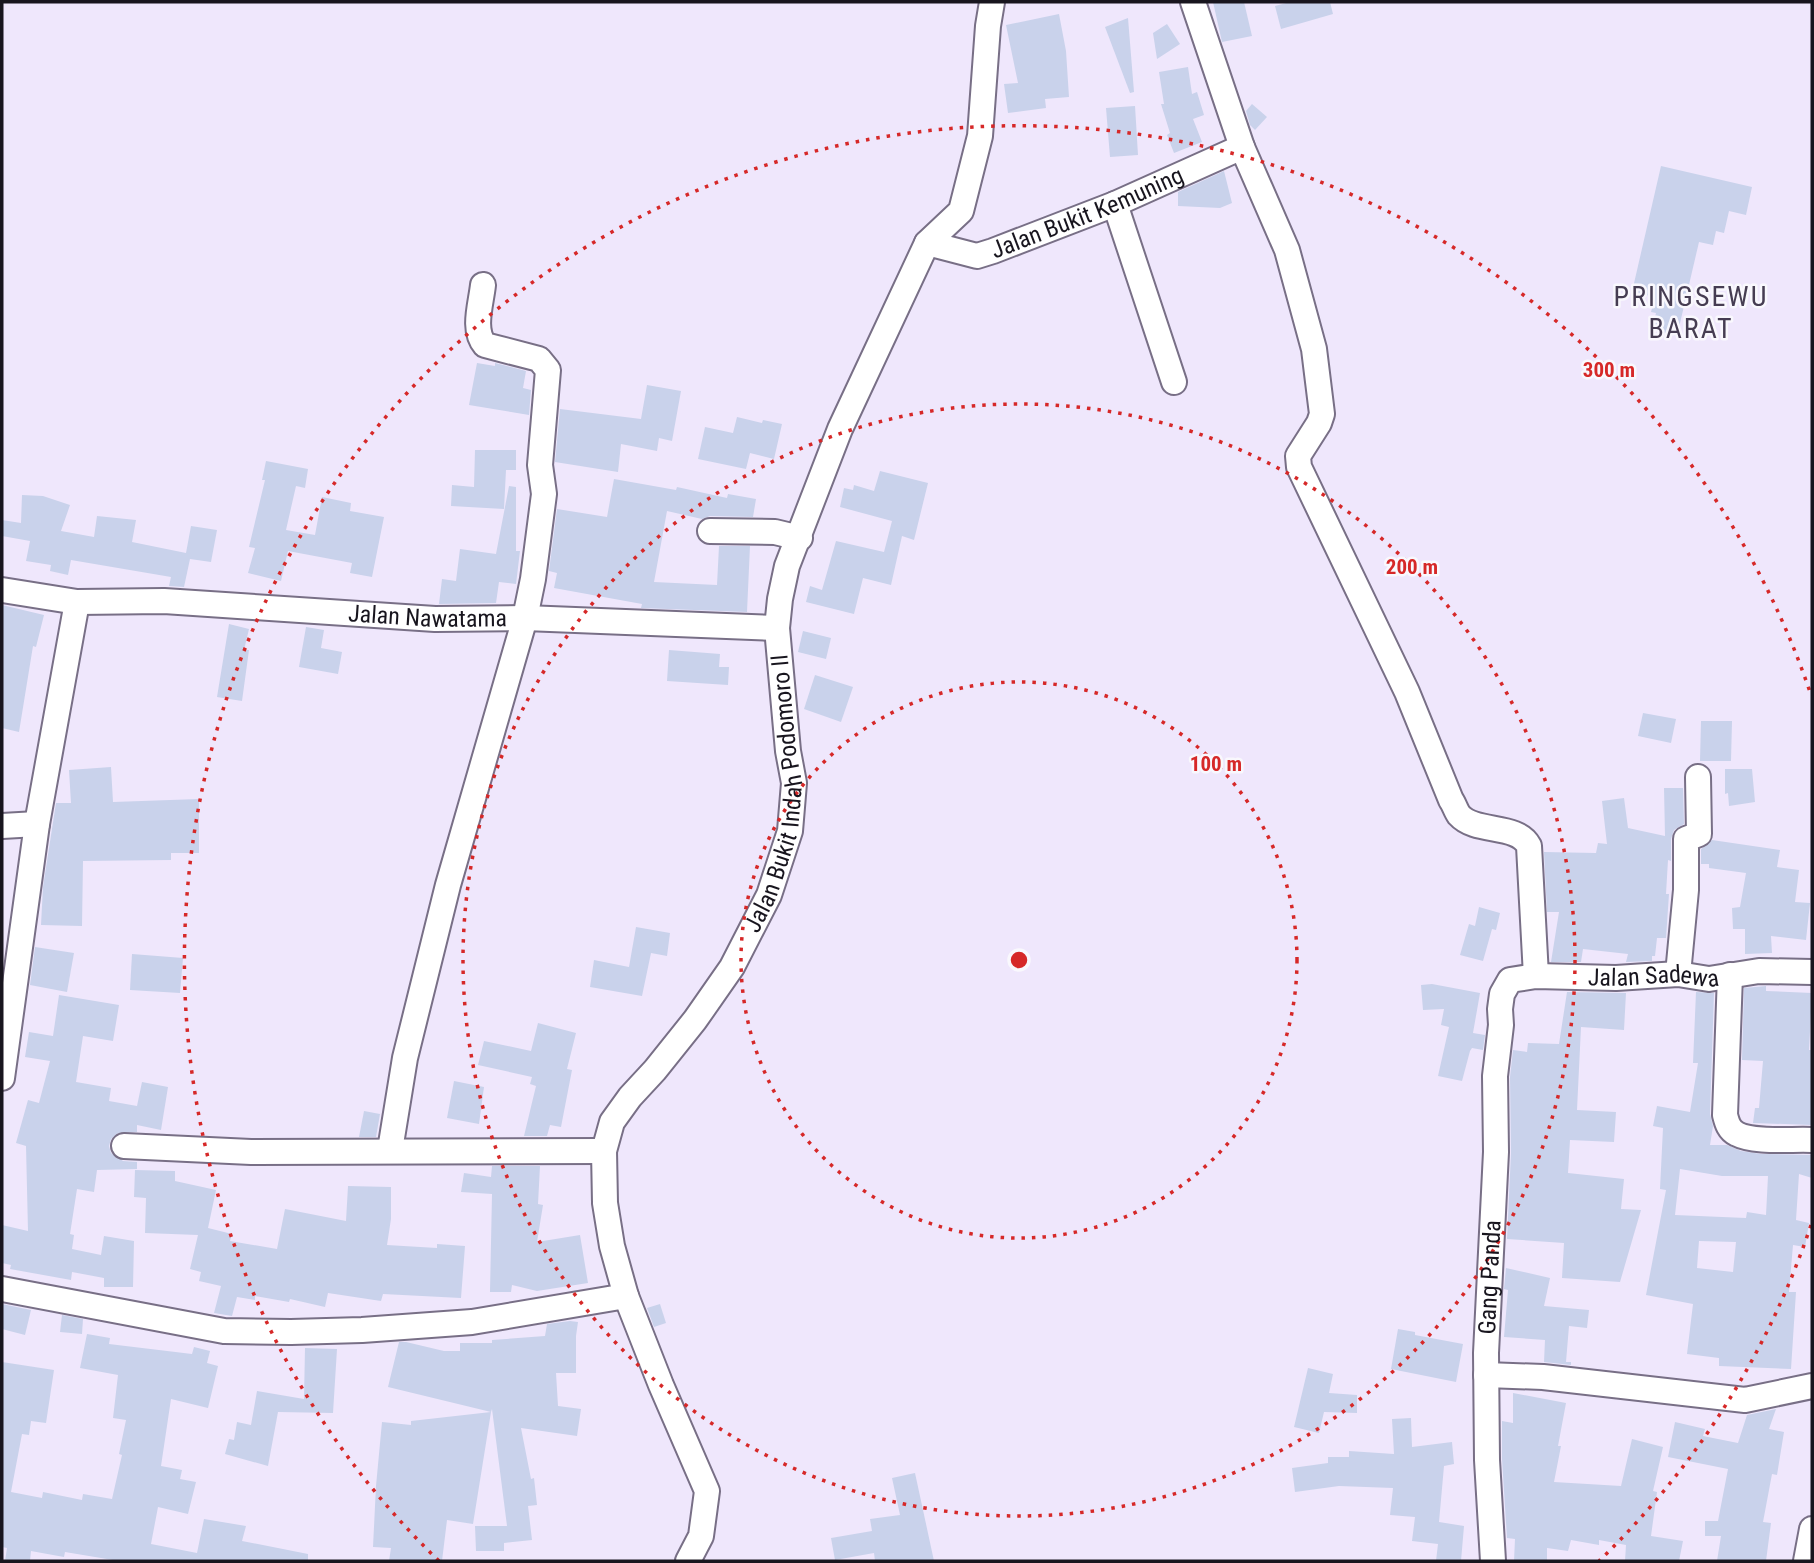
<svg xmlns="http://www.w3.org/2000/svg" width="1814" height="1563" viewBox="0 0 1814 1563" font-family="'Roboto Condensed',sans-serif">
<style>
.building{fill:#c9d2eb;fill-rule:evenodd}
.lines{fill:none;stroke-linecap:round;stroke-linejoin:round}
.minor-casing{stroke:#786f86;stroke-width:28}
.minor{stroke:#fff;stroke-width:24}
.ring{fill:none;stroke:#d62828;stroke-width:3.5;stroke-dasharray:3.5 7}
.labels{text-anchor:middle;stroke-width:5;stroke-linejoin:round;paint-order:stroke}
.street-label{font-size:24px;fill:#18151e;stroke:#f9f8fd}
.quarter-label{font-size:28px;letter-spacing:2px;fill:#463d52;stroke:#f9f8fd}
.centre{fill:#d62828;stroke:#f9f8fd;stroke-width:3.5}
.ring-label{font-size:21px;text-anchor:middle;font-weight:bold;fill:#d62828;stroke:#f9f8fd;stroke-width:5;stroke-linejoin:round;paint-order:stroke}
</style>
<rect width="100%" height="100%" fill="#efe7fc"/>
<!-- building -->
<g class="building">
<path d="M1213,2H1244L1252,36L1222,42Z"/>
<path d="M1290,2H1330L1333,14L1281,29L1275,6Z"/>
<path d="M1059,14L1066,51L1069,97L1045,99L1046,108L1008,113L1004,84L1018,83L1006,25Z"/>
<path d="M1128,18L1134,92L1130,93L1105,27Z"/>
<path d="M1167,24L1180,44L1157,59L1153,33Z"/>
<path d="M1188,67L1192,94L1197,92L1204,115L1193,119L1202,142L1174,153L1167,135L1170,133L1161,104H1164L1159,72Z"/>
<path d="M1252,104L1267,117L1255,130L1250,125L1246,111Z"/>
<path d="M1135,106L1138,155L1110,157L1106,108Z"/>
<path d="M1661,166L1752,187L1746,215L1729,211L1724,233L1716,231L1713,245L1699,242L1677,336L1652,330L1656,313L1651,312L1655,297L1632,292Z"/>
<path d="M1224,171L1232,203L1220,208L1178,206V192Z"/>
<path d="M477,363L495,366V363L526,371L523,388L531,390L529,415L469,405Z"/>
<path d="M647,385L681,391L672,441L659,438L657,451L621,444L618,472L555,462L560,409L641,419Z"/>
<path d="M737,417L762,423L763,420L782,424L774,459L750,453L746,469L698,459L705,427L733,433Z"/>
<path d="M475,450H516V470H506L504,509L451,506L452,485L474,487Z"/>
<path d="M266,461L308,469L305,488L296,486L286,530L315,535L322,497L351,503L350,511L384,517L372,577L350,573L352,563L288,551L281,581L248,573L255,548L249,547L265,480H262Z"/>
<path d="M880,471L928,483L914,540L902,536L891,585L863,578L854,614L806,602L810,586L822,590L836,541L884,552L892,521L840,507L844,488L853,490L854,485L874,491Z"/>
<path d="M614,479L676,490L677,487L727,498L728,494L756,499L753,517L710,516L702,519L667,511L654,582L717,585L719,546H750L747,612L641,608L642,604L554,588L557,573L549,571L557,509L607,517Z"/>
<path d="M509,486L516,487V551H520L516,584L499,582L496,603L439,604L442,579L456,581L460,549L496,554Z"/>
<path d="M22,495L43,496L70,505L61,531L94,537L97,516L136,520L132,542L186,553L191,526L217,530L211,562L190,559L184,587L169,586L171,577L71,560L68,575L50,571L51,565L26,561L30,541L2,536V520L21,523Z"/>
<path d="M2,605L44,615L36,647L33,646L19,732L2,728Z"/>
<path d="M229,624L249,629L244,650H249L242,701L217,697Z"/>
<path d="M306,627L324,630L321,648L342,652L338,674L299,667Z"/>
<path d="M803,631L831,638L826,659L798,652Z"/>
<path d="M669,650L720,654L719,667H729L728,685L667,681Z"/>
<path d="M815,675L853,687L841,722L804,709Z"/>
<path d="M1643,713L1676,719L1671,743L1638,736Z"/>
<path d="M1701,721H1732L1731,761H1700Z"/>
<path d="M111,767L113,802L199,799V853H171V860L83,861L82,926L41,925L43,887L56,803H71L69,770Z"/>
<path d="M1725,769H1752L1755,802L1729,806L1728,793L1725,794Z"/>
<path d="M1664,788H1683L1684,824L1674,830L1671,839V861L1668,860L1666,894H1669L1666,938H1657L1655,956H1652V961L1626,962L1628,954L1583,949L1581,962H1551L1559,912H1547L1544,852L1596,853L1598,843L1607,844L1602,801L1624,798L1628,828L1665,836Z"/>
<path d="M1712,840L1780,850L1777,867L1799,870L1795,902L1810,903L1806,940L1771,936L1772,953L1745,954V929H1733L1732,908L1740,907L1746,873L1709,868V864H1701V849Z"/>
<path d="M1479,907L1500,913L1496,930L1492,929L1483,961L1460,955L1469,924L1475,926Z"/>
<path d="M636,927L670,933L667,956L651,953L642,996L590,987L594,960L629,967Z"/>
<path d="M35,947L74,953L67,992L30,985Z"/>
<path d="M132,954L183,958L180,993L130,990Z"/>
<path d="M1432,984L1480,993L1473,1033L1485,1035L1483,1050L1472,1048L1470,1051L1462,1081L1438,1076L1449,1027L1441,1025L1444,1009L1423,1010L1421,985Z"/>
<path d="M1766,986V991L1812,993L1809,1050H1812V1125L1753,1123L1755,1108H1759L1763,1061L1742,1060L1744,988Z"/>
<path d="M1567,992L1626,993L1624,1030L1581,1027L1577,1110L1616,1112L1614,1142L1570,1140L1568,1173L1624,1179L1621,1209L1641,1210L1620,1282L1562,1278L1564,1243L1507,1239L1511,1153L1510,1077L1513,1050L1527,1052L1528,1043L1559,1044Z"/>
<path d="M1696,992L1714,993L1710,1114L1713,1126L1710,1145H1727L1741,1151L1761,1154L1812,1155V1178L1799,1174L1796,1220L1809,1223L1805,1247L1793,1245L1789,1292H1796L1791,1369L1719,1366V1358L1687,1354L1693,1304L1646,1295L1666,1190L1660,1189L1663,1128L1653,1126L1657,1106L1690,1112L1698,1063H1693ZM1680,1169L1722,1176H1768L1766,1215L1747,1212L1746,1218L1675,1215ZM1699,1241L1736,1242L1733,1272L1697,1268Z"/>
<path d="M59,995L119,1005L113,1041L83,1036L76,1082L111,1088L109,1101L137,1106L142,1082L168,1087L161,1130L137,1125V1132L118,1133L111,1139L109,1146L111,1153L123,1161L137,1162V1169L97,1170L94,1192L77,1189L70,1234L74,1235L72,1249L101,1255L104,1236L134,1241L133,1287H104V1278L72,1272L71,1280L10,1269L11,1265L2,1263V1225L28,1231L26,1146L16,1143L28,1100L39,1103L50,1061L25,1057L29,1032L53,1036Z"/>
<path d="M538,1023L576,1033L567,1069L572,1070L561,1127L550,1125L547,1136H524L536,1086L530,1084L532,1077L478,1065L484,1041L531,1051Z"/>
<path d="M454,1081L484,1087L479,1124L447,1118Z"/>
<path d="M364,1111L380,1114L376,1137H359Z"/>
<path d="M492,1166H540L538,1204L543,1205L537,1242L580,1235L588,1283L537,1291L512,1285L511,1292H490L492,1194L461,1192L464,1173L491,1177Z"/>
<path d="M135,1170L175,1171V1181L216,1190L208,1228L232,1234L230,1241L277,1249L285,1209L346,1221L348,1186L391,1187V1219L387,1245L437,1248V1244L465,1246L461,1298L383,1294L381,1301L328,1293L325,1307L290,1299L289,1302L255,1296V1300L237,1297L232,1316L214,1313L221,1286L199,1281L201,1272L190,1269L198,1235L145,1233L146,1198L134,1197Z"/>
<path d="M1506,1268L1550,1278L1544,1306L1589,1310L1587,1328L1569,1326L1566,1362H1571V1365L1544,1362L1545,1340L1504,1337L1508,1290L1504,1289Z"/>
<path d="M2,1304L31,1310L25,1335L2,1329Z"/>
<path d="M660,1304L666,1323L654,1327L647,1308Z"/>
<path d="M62,1315L83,1319L82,1334L60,1332Z"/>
<path d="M570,1321L578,1322L576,1336V1373H556L558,1406L581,1409L577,1436L521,1428L531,1479L534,1478L537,1505L528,1506L532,1540L504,1543V1551H476L475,1526H507L492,1409L491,1412L388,1387L399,1342H406L444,1351H460V1343H492V1340L545,1336L547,1324Z"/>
<path d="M1398,1329L1415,1332V1335L1463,1344L1456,1382L1391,1369Z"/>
<path d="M87,1334L110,1338L109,1344L192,1354L194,1347L210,1351L207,1363L218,1366L208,1408L171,1399L161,1466L182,1470L180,1479L196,1482L188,1514L158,1507L151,1544L197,1553L204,1519L246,1526L242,1541L308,1554V1561H119L65,1552L64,1557L31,1551L30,1561H5L7,1548L2,1547V1362L54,1370L46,1423L31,1421L29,1435L22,1434L11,1492L42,1498L43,1492L82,1500L83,1494L112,1499L122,1455L119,1454L126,1420L113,1418L118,1375L80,1368Z"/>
<path d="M305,1348L337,1349L333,1413L278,1412L268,1466L225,1454L229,1439L234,1440L237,1422L251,1425L257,1391L304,1399Z"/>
<path d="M1308,1368L1333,1374L1329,1393L1357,1395V1413L1324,1412L1319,1433L1294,1427Z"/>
<path d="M1513,1393L1566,1403L1558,1446H1561L1554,1482L1621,1486L1632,1439L1663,1447L1653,1491L1657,1492L1651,1536L1683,1541L1679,1561H1625L1626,1545L1599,1540V1545L1571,1540L1568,1551L1547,1548V1561H1514L1515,1539L1507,1538L1502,1459V1421L1513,1423Z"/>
<path d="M1776,1409L1769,1429L1784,1432L1777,1475L1772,1474L1763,1522L1771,1523L1766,1561H1717L1721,1536H1705V1521H1718L1728,1469L1668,1457L1675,1422L1705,1429L1703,1436L1738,1443L1747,1415Z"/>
<path d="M491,1412L473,1524L447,1520L442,1561H389L391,1548L373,1547L376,1486L382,1422L411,1425V1421Z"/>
<path d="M1411,1418L1412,1447L1452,1442L1454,1464L1444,1466L1439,1522L1464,1526L1461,1561H1436L1438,1544L1412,1541L1415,1517L1390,1515L1393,1488L1339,1486L1295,1492L1292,1468L1328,1463V1457H1349V1451L1394,1454L1392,1419Z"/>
<path d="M915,1473L934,1561H875L874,1553L835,1560L831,1538L872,1531L870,1519L900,1515L892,1478Z"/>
</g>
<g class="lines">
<defs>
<g id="minor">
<path d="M1193,2L1242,147L1287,250L1314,349L1322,414L1319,423L1298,456L1299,467L1407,692L1451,800C1454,804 1456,811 1459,815C1476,834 1517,823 1529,846L1536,976"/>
<path d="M1115,204L1174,382"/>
<path id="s1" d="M927,243L977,256L993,251L1115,204L1242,147"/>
<path d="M710,531L775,532L800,538"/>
<path id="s2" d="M2,590L77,602L164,601L435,619L525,618L777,628"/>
<path d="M2,826L37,824"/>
<path d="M1678,974L1686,890V839L1699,834L1698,777"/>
<path d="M1730,975L1725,1115C1727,1123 1729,1130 1737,1134C1754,1143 1792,1139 1812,1140"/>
<path d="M2,1078L37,824L77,602"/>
<path d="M124,1146L251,1152L604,1151"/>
<path d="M390,1150L405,1058L448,885L525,618L533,579L544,494L540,465L548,370L539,359L485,345C472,330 481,304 483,285"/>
<path d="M2,1289L224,1331L291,1332L362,1330L472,1322L626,1296"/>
<path d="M1486,1375L1543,1377L1745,1400L1812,1386"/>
<path id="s3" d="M688,1561L701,1536L707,1491L661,1385L626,1296L612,1246L605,1203L604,1151L612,1122L630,1097L655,1070L695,1020L732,967L769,895L790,831L794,783L788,751L777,628L780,599L787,566L840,429L927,243L961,211L980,136L988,26L992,2"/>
<path id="s4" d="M1493,1561L1487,1460L1486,1353L1496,1152L1495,1076L1501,1025L1500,1009L1502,994L1510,980L1536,976L1616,978L1678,974L1709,979L1759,971L1812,972"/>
<path d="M1806,1561L1812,1529"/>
</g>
</defs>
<!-- minor casing -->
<use href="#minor" class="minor-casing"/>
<!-- minor -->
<use href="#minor" class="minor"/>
</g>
<!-- distance rings -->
<g class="ring">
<circle cx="1019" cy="960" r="278"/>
<circle cx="1019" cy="960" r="556"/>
<path d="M1811 1225A835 835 0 0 1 1599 1561M439 1561A835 835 0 1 1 1811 695"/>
</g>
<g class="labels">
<!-- street labels -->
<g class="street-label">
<text dy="8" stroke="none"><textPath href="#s1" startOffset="170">Jalan Bukit Kemuning</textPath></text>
<text dy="8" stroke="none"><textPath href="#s2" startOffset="427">Jalan Nawatama</textPath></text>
<text dy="8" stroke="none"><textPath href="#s3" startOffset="842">Jalan Bukit Indah Podomoro II</textPath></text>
<text dy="8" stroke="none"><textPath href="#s4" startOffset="728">Jalan Sadewa</textPath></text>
<text dy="8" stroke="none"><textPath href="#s4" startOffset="284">Gang Panda</textPath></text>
</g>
<!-- quarter labels -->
<g class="quarter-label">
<text x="1691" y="306">PRINGSEWU<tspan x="1691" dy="32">BARAT</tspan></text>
</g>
</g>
<circle cx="1019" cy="960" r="10" class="centre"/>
<g class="ring-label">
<text x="1609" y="377">300 m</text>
<text x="1412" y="574">200 m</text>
<text x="1216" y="771">100 m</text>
</g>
<!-- border -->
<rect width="1814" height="1563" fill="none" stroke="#18151e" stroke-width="7"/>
</svg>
